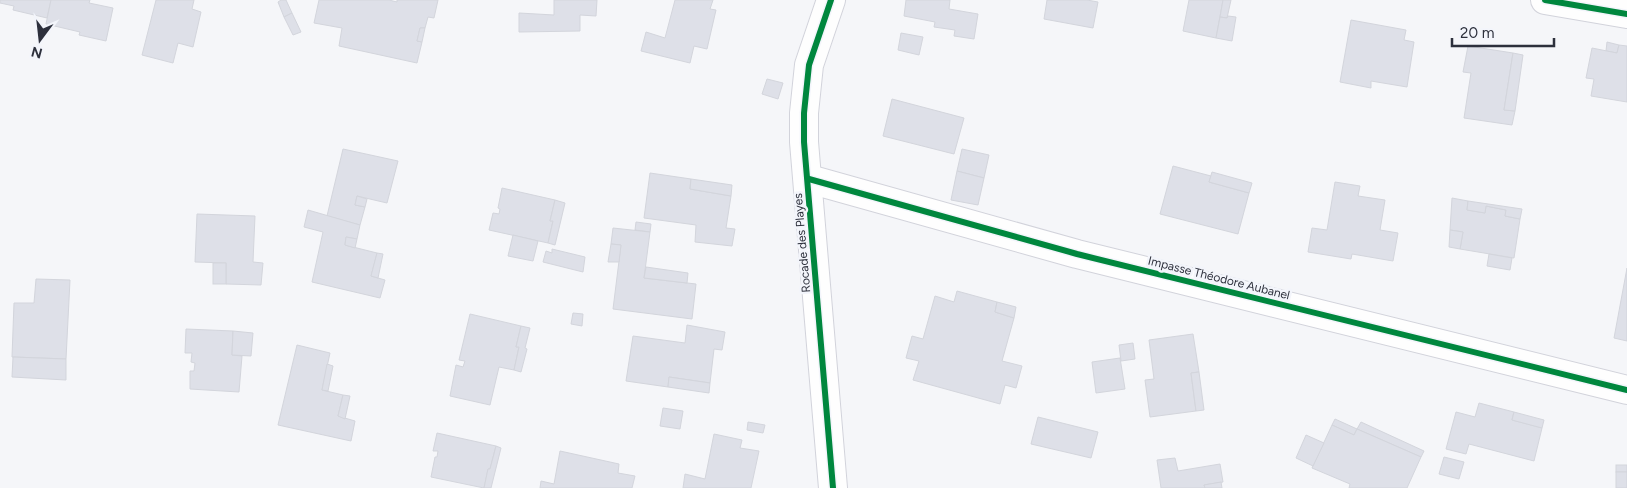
<svg xmlns="http://www.w3.org/2000/svg" width="1627" height="488" viewBox="0 0 1627 488" font-family="Figtree,sans-serif">
<style>
.building{fill:#dee0e8;stroke:#d3d5dc}
.lines{fill:none;stroke-linecap:round;stroke-linejoin:round}
.street-casing{stroke:#d2d3db;stroke-width:30}
.secondary-casing{stroke:#d2d3db;stroke-width:30}
.street{stroke:#fefefe;stroke-width:28}
.secondary{stroke:#fefefe;stroke-width:28}
.cycleway-casing{stroke:#f3f5fb;stroke-width:9}
.cycleway{stroke:#00873e;stroke-width:6}
.labels{text-anchor:middle;stroke-width:5;stroke-linejoin:round;paint-order:stroke}
.street-label{font-size:12px;fill:#2d303c;stroke:#f3f5fb}
</style>
<rect width="100%" height="100%" fill="#f5f6f9"/>
<!-- building -->
<g class="building">
<path d="M0,0H51L47,18L13,10L14,6L0,3Z"/>
<path d="M51,0H90L89,3L113,8L106,41L79,35L80,32L46,24Z"/>
<path d="M156,0H194L192,9L201,12L193,47L178,43L173,63L142,55Z"/>
<path d="M281,0H286L292,13L284,17L278,2Z"/>
<path d="M319,0H389L397,2V0H438L434,18L428,17L425,28H420L417,41L422,42L417,63L339,46L342,28L314,23Z"/>
<path d="M554,0H597L596,16L580,15V31L519,32V13L554,15Z"/>
<path d="M675,0H713L710,9L716,10L707,49L694,46L690,63L641,51L646,32L665,38Z"/>
<path d="M906,0H950L949,9L978,14L974,39L954,36L955,30L934,27L935,22L904,16Z"/>
<path d="M1047,0H1087L1098,2L1093,28L1044,19Z"/>
<path d="M1189,0H1223L1216,38L1183,31Z"/>
<path d="M1223,0H1231L1227,18L1220,17Z"/>
<path d="M292,13L301,32L293,35L284,17Z"/>
<path d="M1228,16L1236,17L1232,41L1216,38L1220,17L1227,18Z"/>
<path d="M1351,20L1406,30L1404,40L1414,42L1407,87L1371,81V88L1340,82Z"/>
<path d="M420,28H425L422,42L417,41Z"/>
<path d="M901,33L923,37L919,55L898,50Z"/>
<path d="M1607,42L1619,45L1617,53L1606,51Z"/>
<path d="M1619,45L1627,46V102L1591,96L1594,79L1586,78L1592,48L1617,53Z"/>
<path d="M1468,46L1513,53L1504,110L1515,111L1512,125L1464,118L1471,73L1463,72Z"/>
<path d="M1513,53L1523,55L1515,111L1504,110Z"/>
<path d="M767,79L783,83L778,99L762,94Z"/>
<path d="M892,99L964,118L954,154L883,136Z"/>
<path d="M343,149L398,161L387,203L357,196L355,205L365,207L360,225L327,216Z"/>
<path d="M962,149L989,155L984,178L957,171Z"/>
<path d="M1173,166L1211,176L1209,182L1249,193L1238,234L1160,214Z"/>
<path d="M957,171L984,178L978,205L951,200Z"/>
<path d="M1212,172L1252,183L1249,193L1209,182Z"/>
<path d="M650,173L691,179L690,189L731,196L726,228L735,229L732,246L695,242L696,225L644,218Z"/>
<path d="M691,179L732,185L731,196L690,189Z"/>
<path d="M1335,182L1360,186L1358,196L1385,200L1380,230L1398,233L1393,261L1352,254L1351,259L1308,252L1312,228L1327,230Z"/>
<path d="M502,188L555,200L550,221H553L548,243L489,230L493,213L499,214L500,209L498,208Z"/>
<path d="M357,196L367,199L365,207L355,205Z"/>
<path d="M1452,198L1468,201L1467,210L1485,213L1486,206L1506,210L1505,216L1520,219L1514,258L1460,249L1463,232L1450,230Z"/>
<path d="M555,200L565,203L555,245L548,243L553,221H550Z"/>
<path d="M1468,201L1522,209L1520,219L1505,216L1506,210L1486,206L1485,213L1467,210Z"/>
<path d="M308,210L360,225L357,239L346,237L345,245L377,253L371,276L385,280L380,298L312,282L323,232L304,227Z"/>
<path d="M197,214L255,216L253,262L263,263L261,285L226,284V263L195,262Z"/>
<path d="M636,222L651,224L650,232L635,230Z"/>
<path d="M613,228L650,232L644,278L696,284L692,319L613,309L621,245L611,244Z"/>
<path d="M1450,230L1463,232L1460,249L1449,247Z"/>
<path d="M513,235L538,241L533,261L508,256Z"/>
<path d="M346,237L357,239L355,248L345,245Z"/>
<path d="M611,244L621,245L619,262H608Z"/>
<path d="M552,249L585,257L583,272L543,262L546,251L552,253Z"/>
<path d="M377,253L383,254L378,278L371,276Z"/>
<path d="M1489,254L1512,258L1510,270L1487,266Z"/>
<rect x="213" y="263" width="13" height="21"/>
<path d="M646,267L688,273L687,283L644,278Z"/>
<path d="M1627,268V341L1614,338Z"/>
<path d="M36,279L70,280L66,359L12,357L14,303H34Z"/>
<path d="M957,291L997,302L995,312L1014,318L1002,361L1022,366L1016,388L1005,385L1000,404L913,380L919,361L906,358L912,336L923,339L935,296L954,302Z"/>
<path d="M997,302L1016,307L1014,318L995,312Z"/>
<path d="M573,313L583,314L582,326L571,324Z"/>
<path d="M470,314L521,326L516,347H519L514,370L499,367L490,405L450,396L456,365L463,367L465,361L459,360Z"/>
<path d="M687,325L725,332L722,350L714,349L710,383L669,377L668,387L626,381L633,336L685,343Z"/>
<path d="M521,326L530,328L525,348L527,349L521,372L514,370L519,347H516Z"/>
<path d="M186,329L233,331L232,355L242,356L239,392L190,389V371H194L195,363L191,362L192,353H185Z"/>
<path d="M233,331L253,333L251,356L232,355Z"/>
<path d="M1193,334L1199,372L1191,373L1196,411L1150,417L1145,380L1154,379L1149,340Z"/>
<path d="M1133,343L1135,359L1121,361L1119,345Z"/>
<path d="M297,345L330,353L322,390L343,395L338,416L355,421L351,441L278,425Z"/>
<path d="M13,357L66,359V380L12,377Z"/>
<path d="M1120,358L1125,389L1096,393L1092,362Z"/>
<path d="M327,364L333,366L328,391L322,390Z"/>
<path d="M1199,372L1204,410L1196,411L1191,373Z"/>
<path d="M669,377L710,383L709,393L668,387Z"/>
<path d="M343,395L350,396L345,419L338,416Z"/>
<path d="M1479,403L1514,412L1512,420L1542,428L1534,461L1469,444L1466,454L1446,449L1456,412L1475,417Z"/>
<path d="M663,408L683,411L680,429L660,426Z"/>
<path d="M1514,412L1544,420L1542,428L1512,420Z"/>
<path d="M1038,417L1098,432L1091,458L1031,444Z"/>
<path d="M1335,419L1357,429L1354,435L1332,425Z"/>
<path d="M748,422L765,425L763,433L747,430Z"/>
<path d="M1361,422L1424,451L1421,457L1357,429Z"/>
<path d="M1332,425L1354,435L1357,429L1421,457L1407,488H1349L1350,484L1312,468Z"/>
<path d="M437,433L496,446L490,469H488L484,488L431,477L435,457H437L438,451H433Z"/>
<path d="M714,434L742,440L740,448L759,451L751,488H683L685,474L705,479Z"/>
<path d="M1306,435L1324,443L1313,466L1296,458Z"/>
<path d="M496,446L501,448L491,488H484L488,469H490Z"/>
<path d="M560,451L619,464L618,473L635,476L632,488H540L541,481L554,484Z"/>
<path d="M1444,457L1464,462L1459,479L1439,474Z"/>
<path d="M1175,458L1178,471L1220,464L1223,482L1204,485L1205,488H1161L1157,460Z"/>
<rect x="1616" y="465" width="11" height="7"/>
<rect x="1616" y="472" width="11" height="16"/>
<path d="M1221,482L1222,488H1205L1204,485Z"/>
</g>
<g class="lines">
<defs>
<g id="street">
<path d="M1545,0L1627,14"/>
<path d="M809,179L1077,254L1627,390"/>
</g>
<path id="secondary" d="M831,0L809,65L804,113V142L833,488"/>
</defs>
<!-- street casing -->
<use href="#street" class="street-casing"/>
<!-- secondary casing -->
<use href="#secondary" class="secondary-casing"/>
<!-- street -->
<use href="#street" class="street"/>
<!-- secondary -->
<use href="#secondary" class="secondary"/>
<defs>
<g id="cycleway">
<path d="M831,0L809,65L804,113V142L833,488"/>
<path d="M1545,0L1627,14"/>
<path d="M809,179L1077,254L1627,390"/>
</g>
</defs>
<!-- cycleway casing -->
<use href="#cycleway" class="cycleway-casing"/>
<!-- cycleway -->
<use href="#cycleway" class="cycleway"/>
</g>
<g class="labels">
<!-- street labels -->
<g class="street-label">
<text transform="translate(802 243) rotate(-95)" y="4">Rocade des Playes</text>
<text transform="translate(1219 278) rotate(14)" y="4">Impasse Théodore Aubanel</text>
</g>
</g>
<!-- north arrow -->
<g transform="translate(40 40) rotate(195)" stroke="#f3f5fb" stroke-width="4" paint-order="stroke">
<path d="M0-4L9 19L0 12L-9 19Z" fill="#2d303c"/>
<text y="-8" font-size="14" font-weight="bold" text-anchor="middle" fill="#2d303c">N</text>
</g>
<!-- scale -->
<path d="M1452 38v8h102v-8" fill="none" stroke="#2d303c" stroke-width="2.5"/>
<text x="1460" y="38" font-size="15" fill="#2d303c" stroke="#f3f5fb" stroke-width="4" paint-order="stroke">20 m</text>
</svg>
